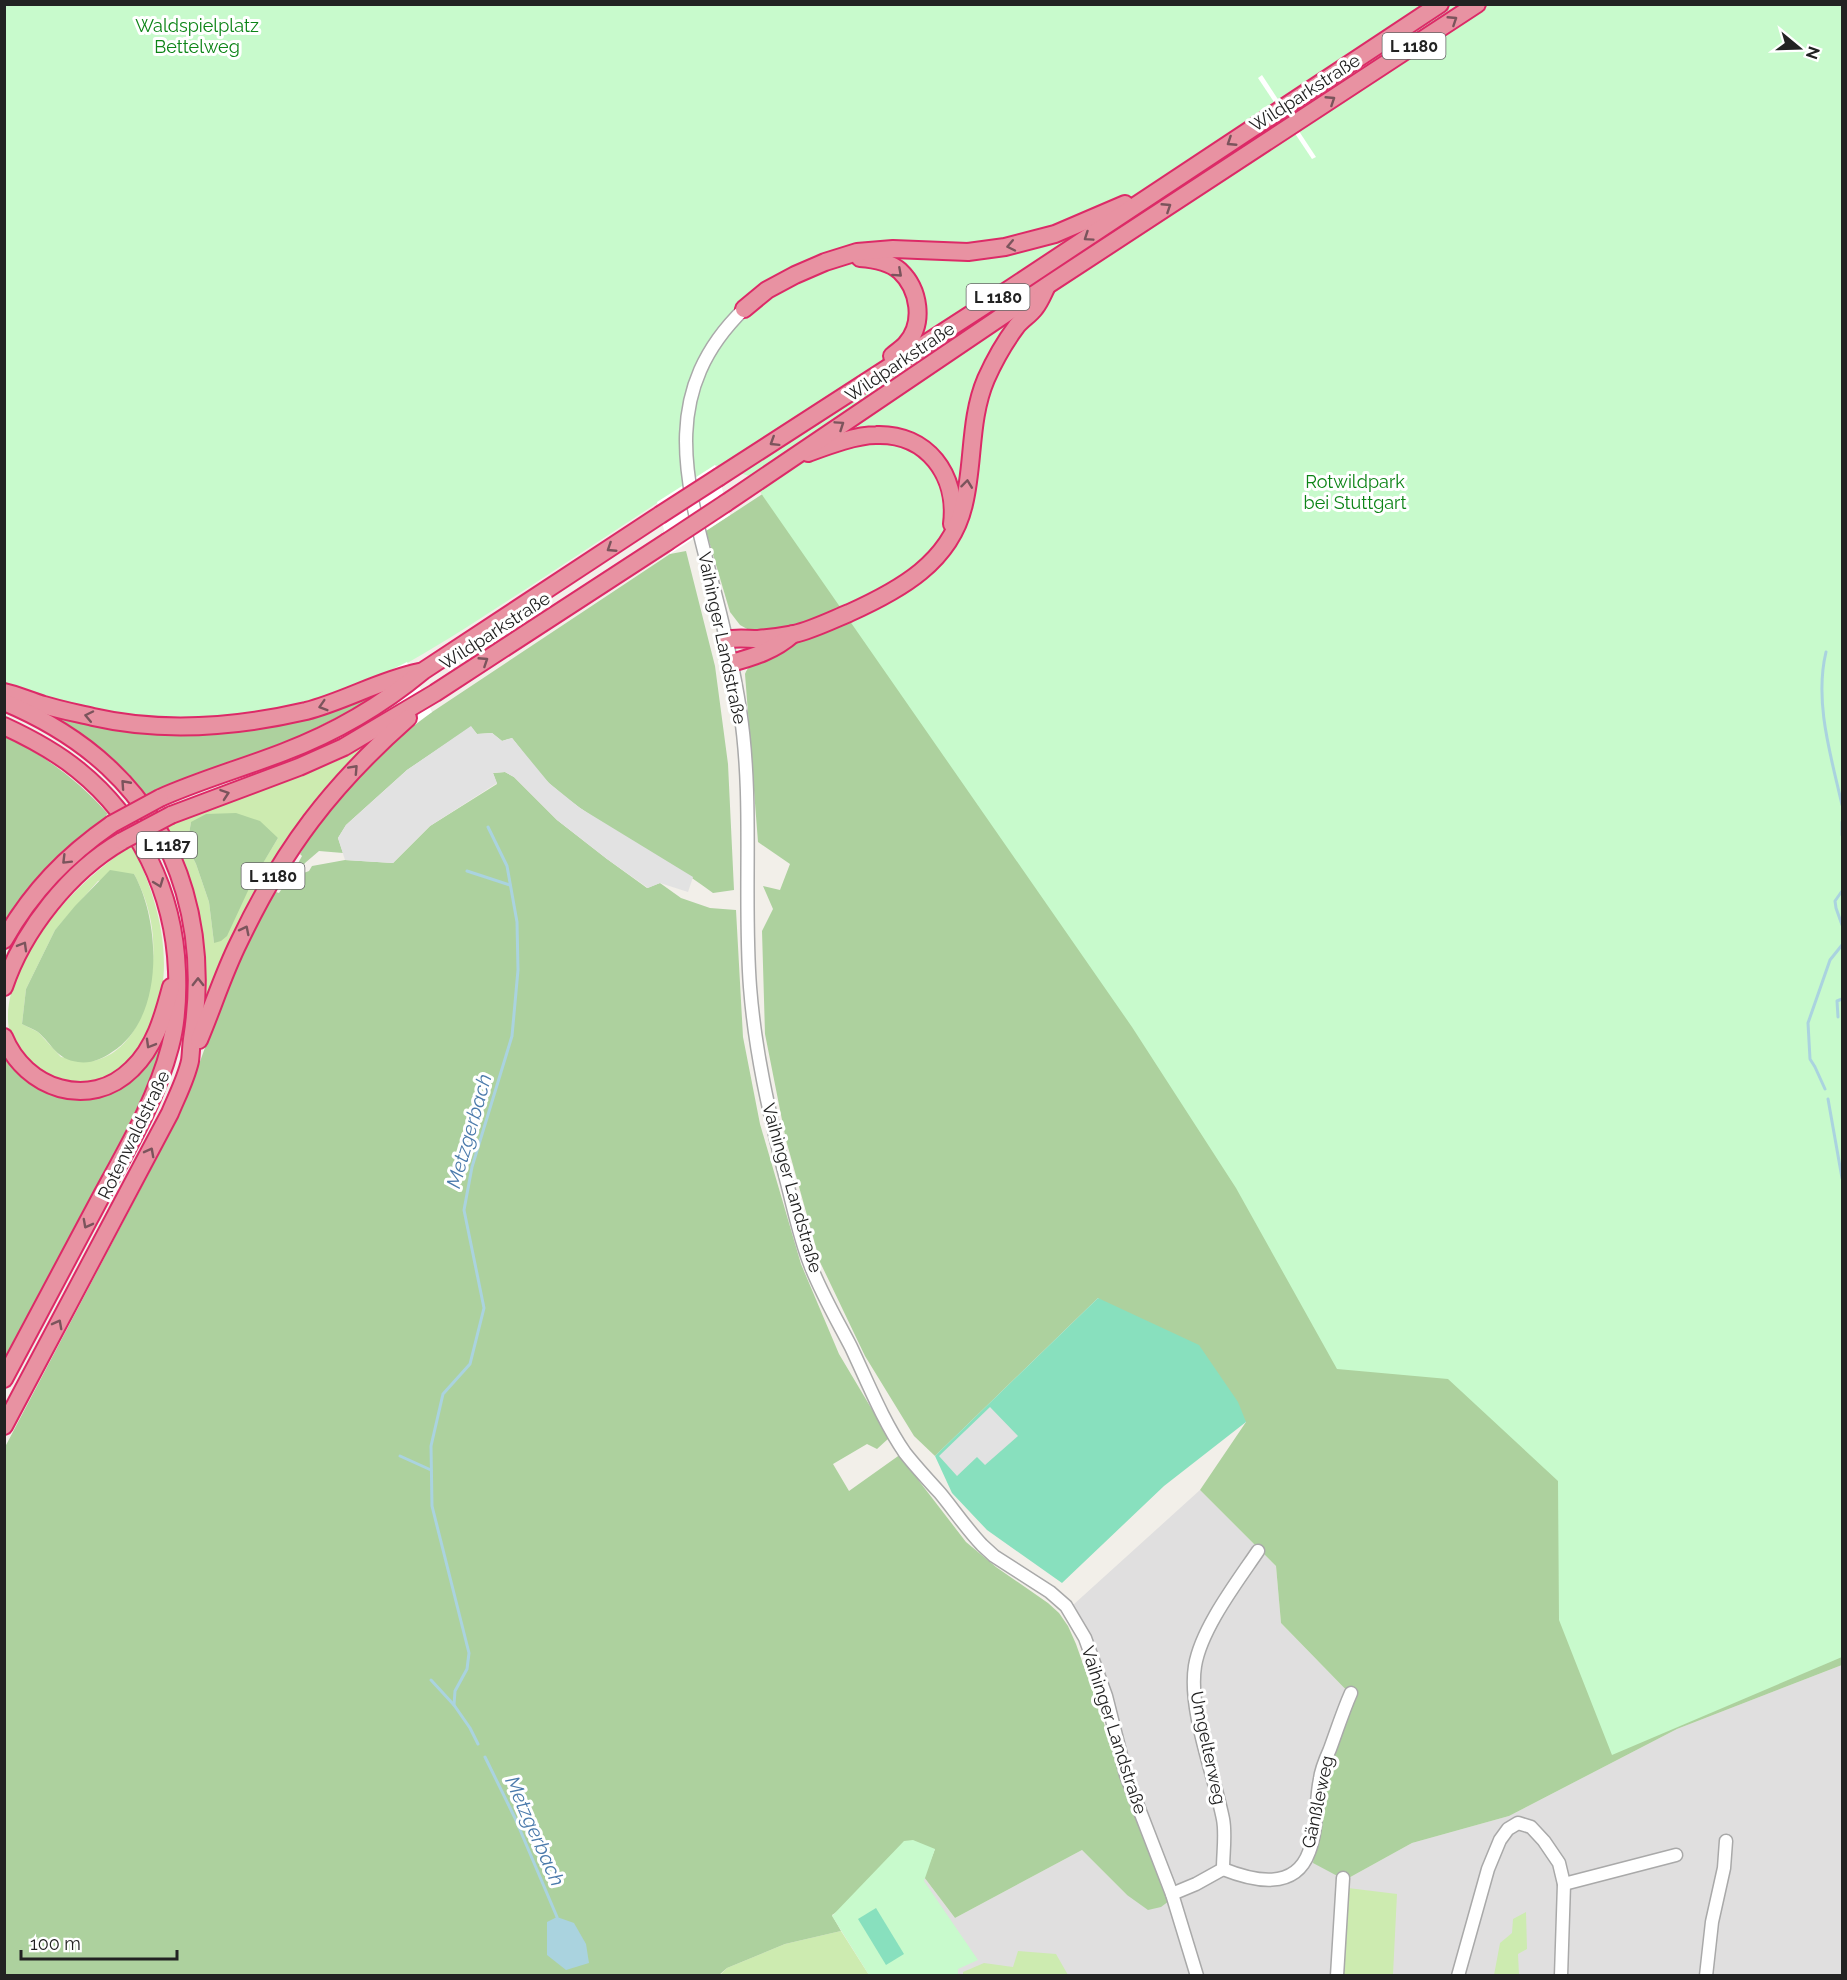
<svg xmlns="http://www.w3.org/2000/svg" width="1847" height="1980" viewBox="0 0 1847 1980" font-family="Raleway,sans-serif">
<style>
.residential{fill:#e0dfdf}
.grass{fill:#cdebb0;fill-rule:evenodd}
.forest{fill:#add19e}
.park{fill:#c8facc}
.pitch{fill:#88e0be}
.parking{fill:#e2e2e2}
.water{fill:#aad3df}
.pier{fill:#fff}
.lines{fill:none;stroke-linecap:round;stroke-linejoin:round}
.stream{stroke:#aad3df;stroke-width:3}
.minor-casing{stroke:#a9a9a9;stroke-width:15}
.highway-casing{stroke:#dc2a67;stroke-width:20}
.minor{stroke:#fff;stroke-width:12}
.highway{stroke:#e892a2;stroke-width:16}
.highway-bridge-casing{stroke:#dc2a67;stroke-width:20;stroke-linecap:butt}
.highway-bridge{stroke:#e892a2;stroke-width:16}
.oneway{stroke:#7b545c}
.labels{text-anchor:middle;stroke-width:6;stroke-linejoin:round;paint-order:stroke}
.shield{fill:#fff;stroke:#646464;stroke-width:1.5}
.shield-label{font-size:16px;font-weight:bold;fill:#222}
.park-label{font-size:18px;fill:#0c8416;stroke:#fff}
.street-label{font-size:18px;fill:#222;stroke:#fff}
.water-label{font-size:20px;font-style:italic;fill:#4a7aab;stroke:#fff}
</style>
<rect width="100%" height="100%" fill="#f2efe9"/>
<!-- residential -->
<path class="residential" d="M1200,1490L1276,1566L1281,1623L1355,1699L1324,1780L1345,1880L1412,1843L1509,1816L1677,1729L1842,1665V1975L869,1976L924,1877L955,1918L1082,1850L1127,1895L1141,1804L1073,1605Z"/>
<!-- grass -->
<g class="grass">
<path d="M372,741L335,781L204,1011L205,979L202,936L165,827L188,816L342,759ZM191,822L278,838L214,943L209,902L196,864L187,846Z"/>
<path d="M132,845C161,905 179,973 147,1037C137,1056 122,1072 102,1080C84,1087 67,1082 49,1076C35,1071 27,1062 19,1050C16,1045 12,1040 10,1034C0,994 29,949 50,917L52,918C75,889 101,866 132,845ZM134,874C142,889 148,905 151,922C159,965 148,1046 97,1060C88,1063 71,1058 61,1057L38,1032L22,1024L26,989L55,930L98,881Z"/>
<path d="M1348,1888L1397,1894L1393,1975L1341,1976Z"/>
<path d="M1526,1912L1527,1949L1518,1954L1519,1975H1494L1500,1943L1512,1933L1513,1919Z"/>
<path d="M841,1931L869,1975L719,1976L727,1968L785,1944Z"/>
<path d="M1018,1951L1056,1954L1068,1975H963V1972L984,1963L1013,1967Z"/>
</g>
<!-- forest -->
<g class="forest">
<path d="M1842,5V1665L1677,1729L1509,1816L1412,1843L1345,1880L1313,1863L1324,1780L1355,1699L1281,1623L1276,1566L1200,1490L1246,1422L1098,1298L935,1456L914,1436L865,1356L820,1262L786,1140L765,1034L762,931L773,909L763,886L780,890L790,864L758,842L745,674C750,658 786,647 802,639L803,641L826,633L885,605Z"/>
<path d="M793,474L856,603L786,628L754,632L749,630L740,625L730,612L706,531Z"/>
<path d="M686,551L715,666L728,764L734,890L713,893C661,853 599,828 550,784C536,771 524,753 512,738L502,741L492,733L477,734L471,727L407,770L346,825L338,838L343,853L319,851L305,863L301,870L296,867L302,856L300,854C327,805 368,763 411,726L670,554Z"/>
<path d="M382,692L379,696L302,735L143,796L115,764L129,776L130,775L83,736L42,711L144,732Z"/>
<path d="M5,736C44,755 79,781 108,814L106,815L107,817C65,844 32,881 5,922Z"/>
<path d="M505,772L514,777L557,820L607,859L647,888L660,883L681,898L710,908L736,910L743,1037L760,1124L801,1264L839,1354L889,1438L877,1449L867,1444L833,1464L849,1491L901,1454L919,1481L966,1542L996,1567L1048,1603L1059,1613L1068,1626L1076,1644L1133,1806L1169,1901L1161,1907L1148,1910L1127,1895L1082,1850L955,1918L924,1877L935,1849L832,1915L841,1931L785,1944L727,1968L719,1975L5,1976V1447L179,1116L191,1087L235,963L250,930L276,892L279,893L293,872L301,874L309,871L312,866L345,860L393,863L430,826L497,784L493,773Z"/>
<path d="M236,813L260,821L278,838L253,880L227,936L221,941L214,943L209,902L196,864L187,846L191,822L206,814Z"/>
<path d="M113,834L114,836L88,854L67,874L5,964C4,954 12,943 17,935C42,894 74,860 113,834Z"/>
<path d="M110,870L134,874C161,922 165,1019 112,1052C102,1059 90,1064 78,1062C56,1059 53,1045 38,1032C34,1029 27,1027 22,1024L26,989L55,930L75,906Z"/>
<path d="M161,1044L162,1045L150,1089L4,1364V1056C29,1099 89,1113 129,1083C141,1074 150,1061 158,1048V1045Z"/>
</g>
<!-- park -->
<g class="park">
<path d="M5,5H1842V1657L1612,1755L1559,1620L1558,1481L1448,1379L1337,1369L1236,1188L1132,1027L749,476L715,465C652,506 589,548 526,589C482,617 440,646 394,670C310,712 212,724 119,713C80,708 42,696 5,683Z"/>
<path d="M913,1840L935,1849L924,1881L978,1960L958,1969V1975H869L832,1916L904,1841Z"/>
</g>
<!-- pitch -->
<g class="pitch">
<path d="M1098,1298L1199,1345L1238,1402L1246,1422L1164,1486L1062,1583L987,1530L952,1493L935,1456Z"/>
<path d="M876,1908L904,1954L886,1965L858,1919Z"/>
</g>
<!-- parking -->
<g class="parking">
<path d="M471,726L477,734L492,733L502,741L512,738L549,783L580,808L693,877L688,892L660,883L648,888L607,859L557,820L514,777L505,772L493,773L497,783L430,826L393,863L345,860L338,838L346,825L407,770Z"/>
<path d="M990,1407L1018,1436L985,1465L977,1457L957,1476L939,1456Z"/>
</g>
<!-- water -->
<path class="water" d="M557,1917L574,1923L586,1944L589,1963L566,1970L547,1955V1922Z"/>
<!-- pier -->
<g class="pier">
<path d="M1262,75L1316,157L1312,159L1258,78Z"/>
<path d="M715,465L730,515L670,554L657,502Z"/>
<path d="M407,662L432,712L412,727L381,675Z"/>
</g>
<g class="lines">
<!-- stream -->
<g class="stream">
<path d="M1826,652C1814,702 1831,756 1842,805"/>
<path d="M1842,822V835"/>
<path d="M467,871L510,885"/>
<path d="M1842,891L1835,901L1836,908L1842,925"/>
<path d="M1838,1017L1837,1001L1842,999"/>
<path d="M1825,1089L1815,1067L1810,1059L1808,1023L1830,960L1842,945"/>
<path d="M1828,1099L1842,1178"/>
<path d="M400,1456L431,1470"/>
<path d="M431,1680L454,1705"/>
<path d="M478,1744L470,1728L454,1705L455,1691L467,1669L469,1653L432,1506L431,1446L443,1394L470,1364L484,1308L464,1210L472,1167L512,1036L518,970L517,922L507,866L488,827"/>
<path d="M485,1757L515,1818L557,1917"/>
</g>
<defs>
<g id="minor">
<path d="M744,309C661,390 684,475 710,574C722,619 733,664 740,710C754,801 743,895 750,987C755,1051 769,1113 785,1175C793,1205 799,1236 810,1264C821,1293 837,1320 851,1347C868,1383 883,1421 905,1453C916,1467 928,1480 940,1493C954,1510 966,1528 982,1545L994,1556L1050,1592L1066,1606L1085,1638L1106,1696L1126,1775L1172,1894L1197,1976"/>
<path d="M1223,1869C1223,1853 1226,1834 1223,1819C1214,1774 1188,1710 1195,1666C1201,1629 1237,1582 1258,1551"/>
<path d="M1223,1869C1253,1881 1295,1891 1309,1852C1318,1829 1315,1803 1320,1779C1321,1769 1326,1758 1330,1749C1337,1730 1343,1711 1351,1693"/>
<path d="M1564,1884L1676,1855"/>
<path d="M1172,1894L1196,1884L1223,1869"/>
<path d="M1337,1976L1343,1878"/>
<path d="M1458,1976L1488,1869L1500,1840L1508,1829L1518,1823L1531,1827L1544,1841L1559,1863L1564,1884L1561,1976"/>
<path d="M1706,1976L1712,1922L1724,1868L1726,1841"/>
</g>
<g id="highway">
<path d="M860,258C873,259 890,262 900,271C919,289 925,323 906,344C902,349 896,352 892,356"/>
<path d="M744,309L767,290L795,275L825,262L857,252L893,249L968,252L1005,247L1055,234L1125,204"/>
<path d="M808,453C827,446 856,435 876,435C927,433 958,475 952,524"/>
<path d="M719,477L990,302L1440,4"/>
<path d="M726,503L1048,285L1477,4"/>
<path d="M726,640C737,637 747,639 758,639C769,638 783,636 794,634C812,630 832,620 849,613C900,590 951,562 964,504C974,463 969,419 986,379C994,361 1004,343 1016,327C1021,320 1030,315 1035,308C1040,302 1043,294 1046,288"/>
<path d="M731,663C754,657 775,650 793,634"/>
<path d="M4,692C18,695 30,701 44,705C60,710 76,713 93,717C163,733 237,727 306,711C345,701 380,680 419,672"/>
<path d="M4,702C42,718 78,739 108,767C184,838 208,938 192,1039C191,1046 191,1054 190,1061C186,1079 177,1096 170,1113L4,1426"/>
<path d="M4,726C30,738 56,752 78,770C139,819 174,893 177,971C178,997 177,1022 170,1047C156,1100 128,1147 102,1195C70,1256 37,1317 4,1379"/>
<path d="M160,798C200,780 243,768 284,752C334,733 382,705 423,671L660,515"/>
<path d="M171,815L299,767L344,747L435,693L667,542"/>
<path d="M4,940C32,891 66,856 112,824"/>
<path d="M4,987C23,930 70,871 122,841"/>
<path d="M4,1037C25,1089 90,1111 132,1069C155,1047 163,1017 171,987"/>
<path d="M199,1040C213,1007 223,974 239,942C283,849 331,786 408,718"/>
</g>
</defs>
<!-- minor casing -->
<use href="#minor" class="minor-casing"/>
<!-- highway casing -->
<use href="#highway" class="highway-casing"/>
<!-- minor -->
<use href="#minor" class="minor"/>
<!-- highway -->
<use href="#highway" class="highway"/>
<defs>
<g id="highway-bridge">
<path d="M660,515L719,477"/>
<path d="M667,542L726,503"/>
<path d="M112,824L160,798"/>
<path d="M122,841L171,815"/>
</g>
</defs>
<!-- highway-bridge casing -->
<use href="#highway-bridge" class="highway-bridge-casing"/>
<!-- highway-bridge -->
<use href="#highway-bridge" class="highway-bridge"/>
</g>
<!-- one-way arrows -->
<defs><path id="oneway-chevron" d="M-2-3.5L2.5 0L-2 3.5" fill="none" stroke-width="1.6" stroke-linecap="round" stroke-linejoin="round" transform="scale(1.5)"/></defs>
<g class="oneway">
<use href="#oneway-chevron" transform="translate(1453 20) rotate(-33)"/>
<use href="#oneway-chevron" transform="translate(1331 100) rotate(-33)"/>
<use href="#oneway-chevron" transform="translate(1231 142) rotate(147)"/>
<use href="#oneway-chevron" transform="translate(1167 207) rotate(-33)"/>
<use href="#oneway-chevron" transform="translate(1088 237) rotate(146)"/>
<use href="#oneway-chevron" transform="translate(1011 246) rotate(168)"/>
<use href="#oneway-chevron" transform="translate(898 273) rotate(42)"/>
<use href="#oneway-chevron" transform="translate(840 425) rotate(-34)"/>
<use href="#oneway-chevron" transform="translate(774 442) rotate(148)"/>
<use href="#oneway-chevron" transform="translate(967 484) rotate(-83)"/>
<use href="#oneway-chevron" transform="translate(611 548) rotate(147)"/>
<use href="#oneway-chevron" transform="translate(484 661) rotate(-33)"/>
<use href="#oneway-chevron" transform="translate(323 706) rotate(163)"/>
<use href="#oneway-chevron" transform="translate(89 716) rotate(-168)"/>
<use href="#oneway-chevron" transform="translate(354 769) rotate(-47)"/>
<use href="#oneway-chevron" transform="translate(125 784) rotate(-132)"/>
<use href="#oneway-chevron" transform="translate(225 794) rotate(-19)"/>
<use href="#oneway-chevron" transform="translate(66 860) rotate(135)"/>
<use href="#oneway-chevron" transform="translate(159 883) rotate(69)"/>
<use href="#oneway-chevron" transform="translate(245 930) rotate(-63)"/>
<use href="#oneway-chevron" transform="translate(23 946) rotate(-60)"/>
<use href="#oneway-chevron" transform="translate(198 982) rotate(-90)"/>
<use href="#oneway-chevron" transform="translate(150 1044) rotate(120)"/>
<use href="#oneway-chevron" transform="translate(150 1152) rotate(-62)"/>
<use href="#oneway-chevron" transform="translate(87 1224) rotate(118)"/>
<use href="#oneway-chevron" transform="translate(58 1324) rotate(-62)"/>
</g>
<g class="labels">
<!-- shield labels -->
<g class="shield">
<rect x="1382.5" y="33" width="63" height="26" rx="4.5"/>
<rect x="966.5" y="284" width="63" height="26" rx="4.5"/>
<rect x="137" y="832" width="60" height="26" rx="4.5"/>
<rect x="241.5" y="863" width="63" height="26" rx="4.5"/>
</g>
<g class="shield-label">
<text x="1414" y="52">L 1180</text>
<text x="998" y="303">L 1180</text>
<text x="167" y="851">L 1187</text>
<text x="273" y="882">L 1180</text>
</g>
<!-- park labels -->
<g class="park-label">
<text x="197" y="32">Waldspielplatz<tspan x="197" dy="21">Bettelweg</tspan></text>
<text x="1355" y="488">Rotwildpark<tspan x="1355" dy="21">bei Stuttgart</tspan></text>
</g>
<!-- street labels -->
<g class="street-label">
<text transform="translate(1305 93) rotate(-33)" y="6">Wildparkstraße</text>
<text transform="translate(900 362) rotate(-34)" y="6">Wildparkstraße</text>
<text transform="translate(495 631) rotate(-33)" y="6">Wildparkstraße</text>
<text transform="translate(722 638) rotate(78)" y="6">Vaihinger Landstraße</text>
<text transform="translate(134 1135) rotate(-64)" y="6">Rotenwaldstraße</text>
<text transform="translate(792 1188) rotate(74)" y="6">Vaihinger Landstraße</text>
<text transform="translate(1114 1730) rotate(72)" y="6">Vaihinger Landstraße</text>
<text transform="translate(1208 1748) rotate(78)" y="6">Umgelterweg</text>
<text transform="translate(1318 1802) rotate(-78)" y="6">Gänßleweg</text>
</g>
<!-- water labels -->
<g class="water-label">
<text transform="translate(469 1131) rotate(-74)" y="7">Metzgerbach</text>
<text transform="translate(535 1831) rotate(66)" y="7">Metzgerbach</text>
</g>
</g>
<!-- border -->
<rect width="1847" height="1980" fill="none" stroke="#222222" stroke-width="12"/>
<!-- north arrow -->
<g transform="translate(1799 48) rotate(109)" stroke="#ffffff" stroke-width="4.5" paint-order="stroke">
<path d="M0-4.5L10 22L0 15L-10 22Z" fill="#222222"/>
<text y="-9" font-size="16" font-weight="bold" text-anchor="middle" fill="#222222">N</text>
</g>
<!-- scale -->
<path d="M21 1950v9h156v-9" fill="none" stroke="#222222" stroke-width="3"/>
<text x="30" y="1950" font-size="18" fill="#222222" stroke="#ffffff" stroke-width="4.5" paint-order="stroke">100 m</text>
</svg>
